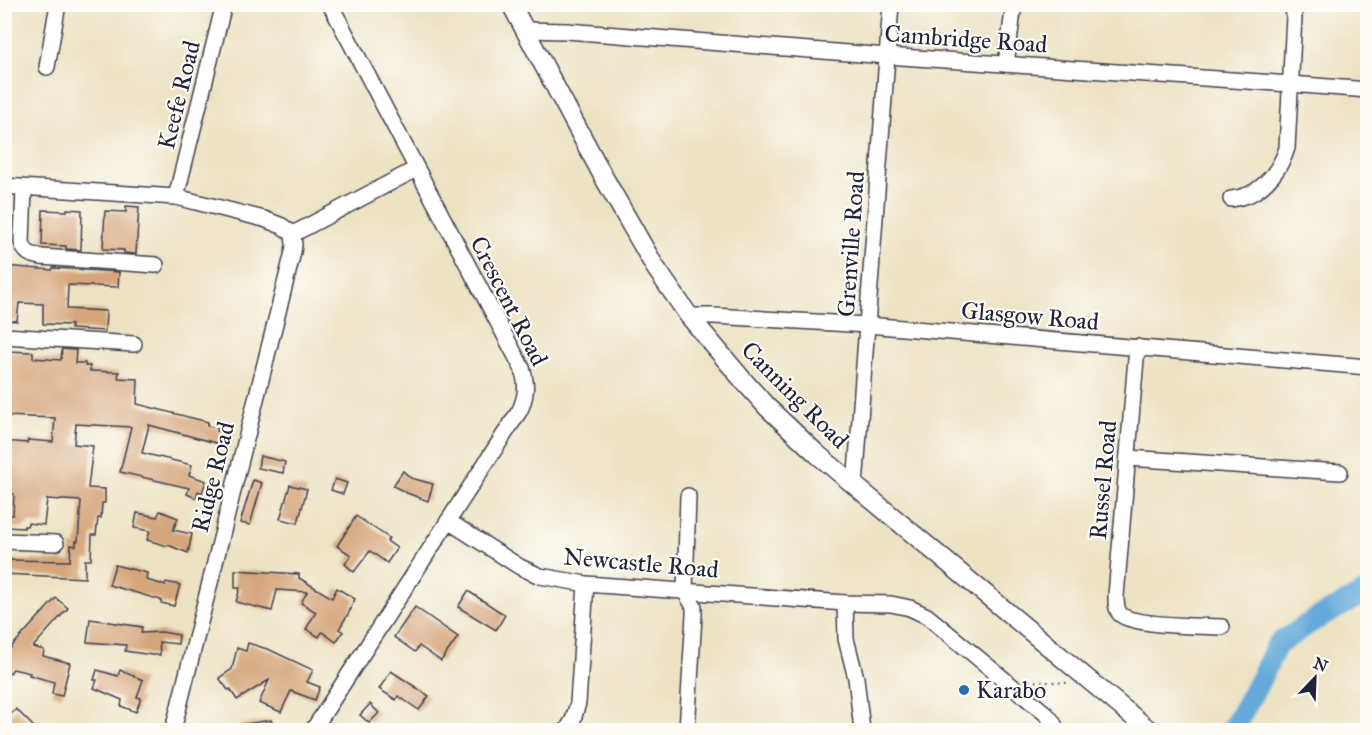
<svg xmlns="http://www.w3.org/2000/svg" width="1372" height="735" viewBox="0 0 1372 735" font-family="'IM FELL Great Primer',serif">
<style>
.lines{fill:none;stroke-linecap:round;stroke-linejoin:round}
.river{stroke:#65aada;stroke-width:22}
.building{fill:#d5a67b}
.minor-casing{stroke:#403f4f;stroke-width:18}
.major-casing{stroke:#403f4f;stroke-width:21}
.path{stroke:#403f4f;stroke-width:2;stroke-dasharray:1.5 4.5;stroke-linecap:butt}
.minor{stroke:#fff;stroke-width:15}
.major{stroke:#fff;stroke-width:18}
.poi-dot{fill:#1f6fb2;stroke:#fdfcf7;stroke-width:2}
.labels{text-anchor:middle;stroke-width:4.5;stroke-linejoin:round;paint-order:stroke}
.street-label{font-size:24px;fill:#22223b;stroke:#fdfcf7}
.poi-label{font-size:24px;fill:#22223b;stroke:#fdfcf7;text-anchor:start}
</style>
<rect width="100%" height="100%" fill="#fdfcf7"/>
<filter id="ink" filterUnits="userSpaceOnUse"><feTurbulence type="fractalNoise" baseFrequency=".0167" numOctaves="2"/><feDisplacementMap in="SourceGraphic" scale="12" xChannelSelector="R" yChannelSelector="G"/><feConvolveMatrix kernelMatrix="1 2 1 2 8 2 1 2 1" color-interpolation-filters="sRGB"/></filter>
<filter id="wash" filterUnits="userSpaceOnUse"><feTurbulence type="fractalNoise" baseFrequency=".008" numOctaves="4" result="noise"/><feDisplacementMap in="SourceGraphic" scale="24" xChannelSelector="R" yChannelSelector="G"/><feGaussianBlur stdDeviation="1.35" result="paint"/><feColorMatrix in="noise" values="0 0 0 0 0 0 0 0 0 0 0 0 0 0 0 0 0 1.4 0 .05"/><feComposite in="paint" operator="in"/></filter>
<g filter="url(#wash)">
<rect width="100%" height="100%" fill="#ede2c3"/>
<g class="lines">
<!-- river -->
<path class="river" d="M1232,730L1257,686L1277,645L1311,622L1368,591"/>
</g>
<g id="blocks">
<!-- building -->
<g class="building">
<path d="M126,206L139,207L136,254L124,253V250L103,249L105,211L126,212Z"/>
<path d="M67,209L82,210L81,250L66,249V246L42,245L43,210L67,211Z"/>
<path d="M4,266L52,270L53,268L119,272L118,287L68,285L67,309L106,311L105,331L71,329V325L43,324V304L19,303L17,321L4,320Z"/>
<path d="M62,349L76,350L75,363H85V366H90V371L119,372L118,378L138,379L137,404L208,422L207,426L218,428L217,431L230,434L227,446L149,425L142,453L192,465L189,475L206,481L202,493L198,491L196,498L187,494L189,488L120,472L131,427L76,424L74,444L93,446L88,488L105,489V503H102L101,518H98L96,535H92L91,560H85V578L4,574V560L70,561L71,545L76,546V541H78L81,501L47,499L44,525L28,523L27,526H24V528L4,527V514L13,515L14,494H4V441L27,443L28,440L53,442L55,418L4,416V351L33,352V358L61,360Z"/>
<path d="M260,456L285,462L283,473L258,468Z"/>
<path d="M403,471L411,478L433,484L428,501L407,493L393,486Z"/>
<path d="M335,479L347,483L343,494L331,490Z"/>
<path d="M253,480L262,483L250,525L240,523Z"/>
<path d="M290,485L307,489L298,523L280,519Z"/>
<path d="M160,511L178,518L173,530L192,534L188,553L168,545L167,546L147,540L150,531L134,528L137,513L157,517Z"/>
<path d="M356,516L389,538L387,541L397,548L387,563L370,551L354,572L345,564L351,555L337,546Z"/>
<path d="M115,565L147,573L146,580L165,585L166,582L180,585L174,606L161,603V600L109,585Z"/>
<path d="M235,570L299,574V578L332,598L337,588L355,599L350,609H351L339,629L343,632L336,642L322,632L319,637L306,629L316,612L301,603L307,592L277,590L272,611L236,602L240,588H235Z"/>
<path d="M468,591L505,615L496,630L458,607Z"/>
<path d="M56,598L68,608L33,647L44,650L43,656L70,663L62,696L52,694L54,682L29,675L30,673L13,669L10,673L4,668V655Z"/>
<path d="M415,607L458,637L441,661L419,646L415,652L394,637Z"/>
<path d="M90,619L142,627L141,633L162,632L179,635L178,644L159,642L160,655H152L125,651L126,645L87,642Z"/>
<path d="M248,643L270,650L313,670L307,682L320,687L315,700L291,691L281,712L259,703L269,680L237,700L230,689L228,690L219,678L232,669L237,648L246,651Z"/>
<path d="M97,670L118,676L120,670L143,680L137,697L141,698L136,712L121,706L122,700L94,688L97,680H94Z"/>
<path d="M391,671L429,696L419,710L398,696L396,700L379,689Z"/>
<path d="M370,704L379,713L369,723L360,715Z"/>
<path d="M16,709L37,730H14L4,721Z"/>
<path d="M271,720L274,730H239V725Z"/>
</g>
</g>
</g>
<g filter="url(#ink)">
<use href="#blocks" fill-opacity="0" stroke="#403f4f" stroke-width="1.5"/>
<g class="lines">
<defs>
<g id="minor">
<path d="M525,30L567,31L887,56L1290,84L1368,90"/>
<path d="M1006,64L1014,4"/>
<path d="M47,67L58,4"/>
<path d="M4,186L176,197L264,219L282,226L293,234L416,169"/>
<path d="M24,188L22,242C24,253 31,255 41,257L156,265"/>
<path d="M176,197L224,4"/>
<path d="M1231,199C1237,198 1244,197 1250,194C1268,185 1281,167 1287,148L1294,17L1293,4"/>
<path d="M689,316H714L867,325L1368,367"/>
<path d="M4,336L134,344"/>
<path d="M1137,347L1116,596C1116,602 1116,609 1120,614C1131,626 1203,626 1222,627"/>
<path d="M1128,458L1340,472"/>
<path d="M855,486L891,4"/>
<path d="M448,521L520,567L540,576L586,584L845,603L891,604L910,608L927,616L1046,714L1052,721L1057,730"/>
<path d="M4,541L56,543"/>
<path d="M845,603L846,639L856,678L862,730"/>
<path d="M173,730L293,252L294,245L293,234"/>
<path d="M313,730L520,410C527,394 527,384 522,368L330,4"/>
<path d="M567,730L573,720L578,703L586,584"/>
<path d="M687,730L694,615V607L685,591L688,496"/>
</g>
<path id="major" d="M511,4L603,176L655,267L689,316L742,379L767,407L817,454L1149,730"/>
</defs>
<!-- minor casing -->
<use href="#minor" class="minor-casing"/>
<!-- major casing -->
<use href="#major" class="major-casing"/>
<!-- path -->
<path class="path" d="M1029,681L1068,683"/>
<!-- minor -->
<use href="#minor" class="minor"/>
<!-- major -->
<use href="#major" class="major"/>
</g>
</g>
<!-- markers -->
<circle class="poi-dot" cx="964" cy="690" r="6"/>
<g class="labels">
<!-- street labels -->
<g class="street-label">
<text transform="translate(966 39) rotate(4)" y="8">Cambridge Road</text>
<text transform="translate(179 95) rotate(-76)" y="8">Keefe Road</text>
<text transform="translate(851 244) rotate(-86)" y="8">Grenville Road</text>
<text transform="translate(509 301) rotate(63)" y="8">Crescent Road</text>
<text transform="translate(1030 316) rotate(5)" y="8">Glasgow Road</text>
<text transform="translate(795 395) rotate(45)" y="8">Canning Road</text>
<text transform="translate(213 477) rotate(-76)" y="8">Ridge Road</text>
<text transform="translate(1103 480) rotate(-85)" y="8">Russel Road</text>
<text transform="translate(641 563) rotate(5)" y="8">Newcastle Road</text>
</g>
<!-- poi labels -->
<g class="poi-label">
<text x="976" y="698">Karabo</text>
</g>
</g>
<!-- margin -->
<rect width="1372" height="735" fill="none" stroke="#fdfcf7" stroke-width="24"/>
<!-- north arrow -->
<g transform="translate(1315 678) rotate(23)" stroke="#fdfcf7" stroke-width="4.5" paint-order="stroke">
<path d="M0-4.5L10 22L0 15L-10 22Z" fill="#22223b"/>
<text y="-9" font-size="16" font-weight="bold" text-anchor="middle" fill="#22223b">N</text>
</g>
</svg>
